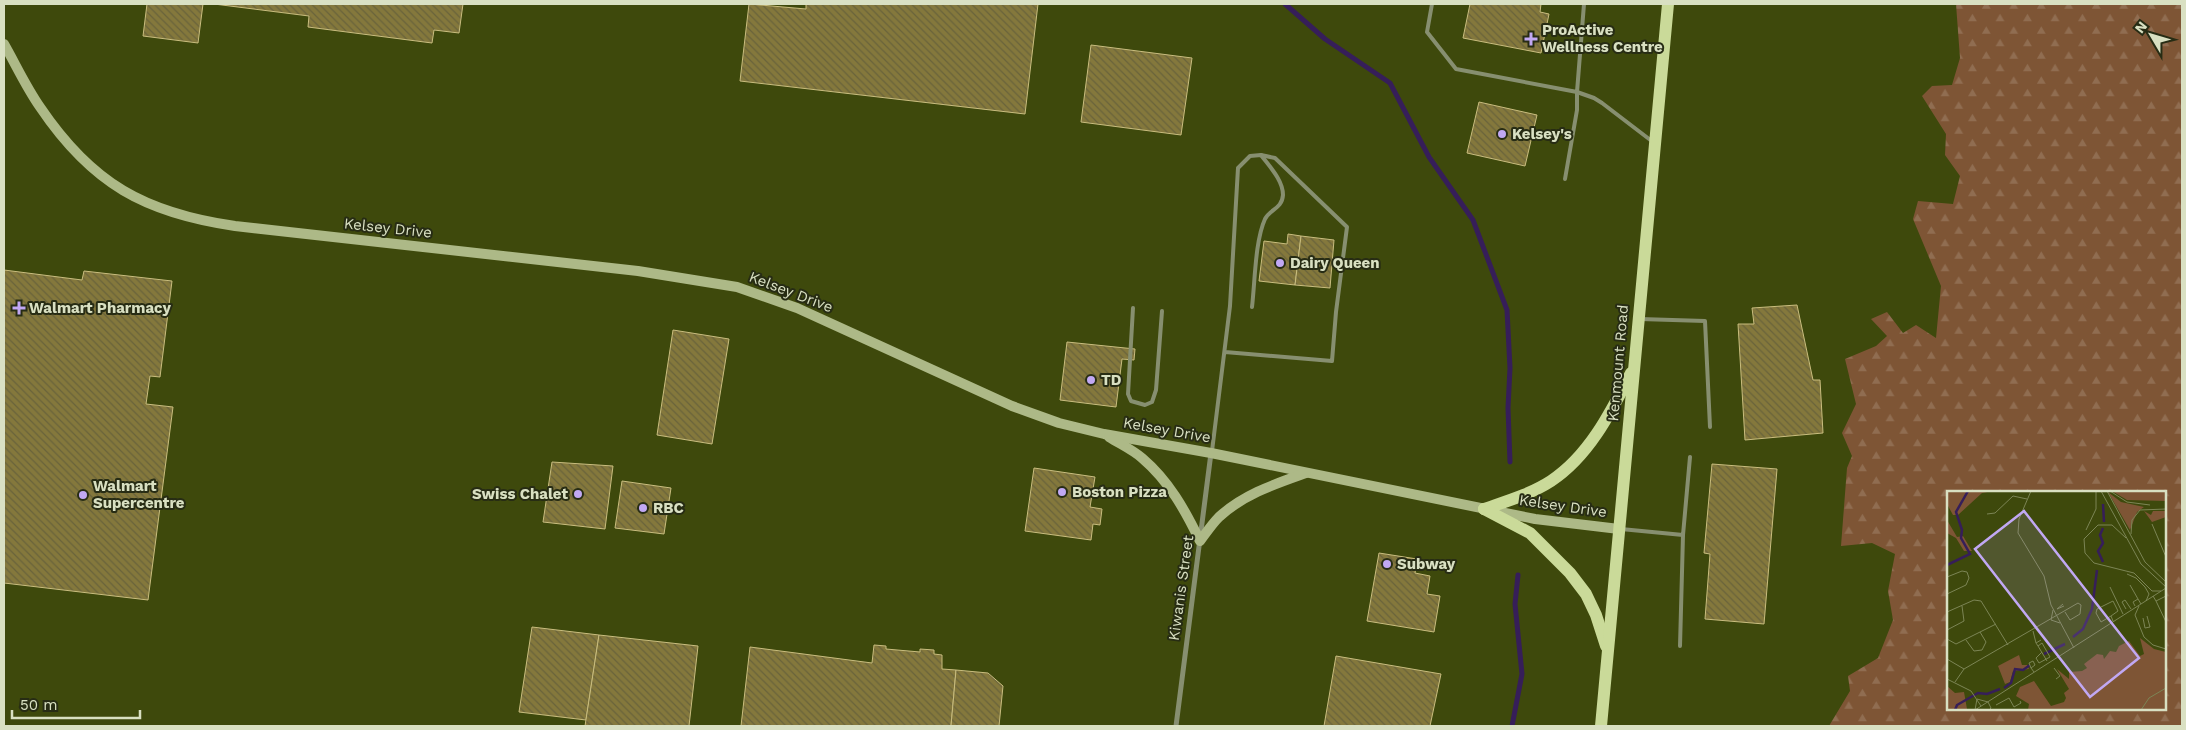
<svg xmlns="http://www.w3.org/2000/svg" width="2186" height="730" viewBox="0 0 2186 730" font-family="'Work Sans',sans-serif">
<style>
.forest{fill:url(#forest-firs);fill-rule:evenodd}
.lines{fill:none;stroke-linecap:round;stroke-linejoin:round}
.stream{stroke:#361e59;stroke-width:5}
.building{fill:url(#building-back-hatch);stroke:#c9bd7f}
.service{stroke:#878f70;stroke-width:4}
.minor{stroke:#878f70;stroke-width:5}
.secondary{stroke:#adb987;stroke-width:10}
.primary{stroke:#cada99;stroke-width:12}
.poi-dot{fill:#c1a8f3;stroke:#272c14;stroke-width:2}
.labels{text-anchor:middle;stroke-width:4;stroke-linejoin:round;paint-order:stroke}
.poi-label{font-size:15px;font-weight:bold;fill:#d9e0c2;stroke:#272c14;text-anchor:start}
.street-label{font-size:15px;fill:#d9e0c2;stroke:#272c14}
.inset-river{fill:none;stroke:#361e59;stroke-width:2.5}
.inset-road{fill:none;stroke:#7c8555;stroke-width:1}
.view{fill:#c1a8f3;fill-opacity:0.15;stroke:#c1a8f3;stroke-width:2.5}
.inset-edge{fill:none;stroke:#d9e0c2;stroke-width:2.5}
</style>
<defs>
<pattern id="forest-firs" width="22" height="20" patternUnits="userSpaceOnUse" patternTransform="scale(1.25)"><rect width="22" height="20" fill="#7e5535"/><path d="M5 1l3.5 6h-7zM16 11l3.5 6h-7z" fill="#906d51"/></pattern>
<pattern id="building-back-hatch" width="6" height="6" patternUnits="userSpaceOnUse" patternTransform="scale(1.25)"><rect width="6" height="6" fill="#84783c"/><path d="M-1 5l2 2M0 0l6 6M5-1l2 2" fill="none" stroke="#69633b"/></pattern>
</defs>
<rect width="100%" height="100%" fill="#3e490c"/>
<!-- forest -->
<path class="forest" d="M1956,4H2182V726H1829L1850,691L1848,676L1878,658L1893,620L1888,591L1895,554L1872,543L1841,546L1847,468L1852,456L1842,433L1856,404L1845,359L1876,346L1887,336L1871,319L1887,312L1903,333L1916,325L1936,338L1941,286L1913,219L1918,201L1953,204L1960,176L1945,155L1946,134L1922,96L1932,86L1952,85L1960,58ZM1948,492H2165V709H1948Z"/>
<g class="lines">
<!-- stream -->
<g class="stream">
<path d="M1285,4L1325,39L1390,83L1429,157L1473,220L1507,310L1510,368L1508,408L1510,462"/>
<path d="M1512,726L1522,674L1515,604L1518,575"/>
</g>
</g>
<!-- building -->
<g class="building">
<path d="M147,4H203L198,43L143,36Z"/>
<path d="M214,4H463L459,33L434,30L432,43L308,27L309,16Z"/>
<path d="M749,4L806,9V4H1038L1025,114L740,81Z"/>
<path d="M1470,4H1541L1540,12L1549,14L1541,53L1463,38Z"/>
<path d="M1091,45L1192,58L1181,135L1081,122Z"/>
<path d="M1479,102L1537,115L1525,166L1467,153Z"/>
<path d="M1288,234L1301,236L1295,285L1259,281L1264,241L1287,244Z"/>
<path d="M1301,236L1334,240L1330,288L1295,285Z"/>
<path d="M4,270L82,280L84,271L172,281L160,377L150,376L146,404L173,407L148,600L4,583Z"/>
<path d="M1797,305L1813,380H1820L1823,433L1745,440L1738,324H1754L1752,308Z"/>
<path d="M673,330L729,339L712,444L657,435Z"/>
<path d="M1067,342L1135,349L1134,360L1122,359L1116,407L1060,400Z"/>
<path d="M552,462L613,466L605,529L543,522Z"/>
<path d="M1712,464L1777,469L1764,624L1705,619L1710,554L1704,553Z"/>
<path d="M1034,468L1095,477L1090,507L1102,509L1100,525L1093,524L1091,540L1025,531Z"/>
<path d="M622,481L671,488L664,534L615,528Z"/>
<path d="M1379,553L1417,559L1415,573L1430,576L1427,594L1440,596L1434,632L1367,621Z"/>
<path d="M532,627L599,635L586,720L519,712Z"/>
<path d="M599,635L698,646L689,726H585Z"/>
<path d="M874,645L886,646V649L920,652V649L934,650V654L942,655V669L956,670L951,726H741L750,647L872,663Z"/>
<path d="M1336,656L1441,674L1430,726H1324Z"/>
<path d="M956,670L988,673L1003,686L999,726H951Z"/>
</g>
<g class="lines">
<!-- service -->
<g class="service">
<path d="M1432,4L1427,32L1456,69L1577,92L1584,4"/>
<path d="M1565,179L1577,110V92L1594,98L1602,103L1653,142"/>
<path d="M1252,307C1255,282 1255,241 1265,219C1270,209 1282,209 1283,195C1283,180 1269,166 1261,155"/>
<path d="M1133,308L1128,394L1131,401L1145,405L1152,402L1156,390L1162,311"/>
<path d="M1640,319L1705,321L1710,427"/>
<path d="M1212,451L1230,306L1238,168L1250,156L1261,155L1275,158L1347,227L1336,312L1332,361L1225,352"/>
<path d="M1621,529L1683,535L1690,457"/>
<path d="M1680,646L1683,535"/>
</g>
<!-- minor -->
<path class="minor" d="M1176,726L1211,453"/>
<!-- secondary -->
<g class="secondary">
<path d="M4,44C16,65 26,87 40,107C92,184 145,213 235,226L638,271L737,287L797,308L1012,406L1059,423L1104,434L1211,453L1535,519L1619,529"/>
<path d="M1109,437C1120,444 1133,450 1142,458C1169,481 1185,510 1200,541C1206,533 1212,524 1219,517C1244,494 1275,484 1306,473"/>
</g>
<!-- primary -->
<g class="primary">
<path d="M1484,509C1507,501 1531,494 1551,481C1589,456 1611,412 1631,373"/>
<path d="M1484,509L1530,533L1570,573L1586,594L1596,615L1606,646"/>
<path d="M1601,726L1668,4"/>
</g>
</g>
<!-- markers -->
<g class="poi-dot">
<path d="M1528.5 31.5h5v5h5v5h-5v5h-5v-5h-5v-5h5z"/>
<circle cx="1502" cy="134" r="5"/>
<circle cx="1280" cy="263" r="5"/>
<path d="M16.5 300.5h5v5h5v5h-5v5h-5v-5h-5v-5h5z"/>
<circle cx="1091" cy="380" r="5"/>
<circle cx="1062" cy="492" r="5"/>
<circle cx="578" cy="494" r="5"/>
<circle cx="83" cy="495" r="5"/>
<circle cx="643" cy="508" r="5"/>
<circle cx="1387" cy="564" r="5"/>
</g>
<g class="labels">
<!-- poi labels -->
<g class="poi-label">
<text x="1542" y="35">ProActive<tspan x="1542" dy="17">Wellness Centre</tspan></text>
<text x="1512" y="139">Kelsey's</text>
<text x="1290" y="268">Dairy Queen</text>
<text x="29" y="313">Walmart Pharmacy</text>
<text x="1101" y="385">TD</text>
<text x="93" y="491">Walmart<tspan x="93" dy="17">Supercentre</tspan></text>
<text x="1072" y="497">Boston Pizza</text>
<text x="568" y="499" text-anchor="end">Swiss Chalet</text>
<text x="653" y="513">RBC</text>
<text x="1397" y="569">Subway</text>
</g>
<!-- street labels -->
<g class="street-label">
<text transform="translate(388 228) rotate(6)" y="5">Kelsey Drive</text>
<text transform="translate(791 292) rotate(21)" y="5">Kelsey Drive</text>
<text transform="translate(1618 363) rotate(-85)" y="5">Kenmount Road</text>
<text transform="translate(1167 430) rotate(10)" y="5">Kelsey Drive</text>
<text transform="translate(1563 506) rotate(8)" y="5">Kelsey Drive</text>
<text transform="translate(1181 588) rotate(-82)" y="5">Kiwanis Street</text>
</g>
</g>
<!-- overview -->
<g transform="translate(1947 491)">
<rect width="219" height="219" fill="#3e490c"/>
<path d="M161,1L174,11L197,16L190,21L183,39ZM197,20L204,24L206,20H219V26L205,31Z" fill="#7e5535"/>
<path d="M0,0H46L35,2L11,24H6L0,13ZM165,0H219V10L180,9ZM0,29L10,46L16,45L25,60H17L9,47L0,42ZM193,147L207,158L219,161V219H81L82,213L69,205L73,196L87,190L104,215L117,211L119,207L117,202L122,198L110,178L122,188V181L135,180L140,177L137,173L150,163L156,164L157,168L163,160L169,161L172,155L182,150L193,165L197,163ZM72,164L75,174H80L82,178L66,180L63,191L58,193L51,175ZM0,195L8,202L17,201L20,218L0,219Z" fill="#7e5535"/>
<path class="inset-river" d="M156,13L157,31M156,71L151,60L156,52L153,44L156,37M0,74L23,63L14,47L15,39L9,21L21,0M126,146L136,138L145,118L150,79M97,163L118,153M57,197L64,192L68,178L76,179L83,174M8,219L10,214L31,202L40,203L53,198"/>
<path class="inset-road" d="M84,0L72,28L71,42L97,85L104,114L127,157M154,0L194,73L219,96M160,0L198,71L219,91M163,0L180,11L203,14M40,23L48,22L66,5L80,8M205,33L219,66M139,39L149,18V0M184,43L185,29L193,19L219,18M179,47L165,34H151L137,48L138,62L147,72L187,82L205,100H214M180,83L189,87L198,96L202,103L199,110M0,86L15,80L20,81L22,87L19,94L0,103M183,94L191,108M163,96L176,123M206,105L209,110L219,105M209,110L219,131M116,113L110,118L117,115M188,115L186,111L191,108L194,113M192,115L188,124L197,146L206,154L219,158M179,118L175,111L178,109L184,118M106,119L104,129L113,132M0,121L27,109L34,110L61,154M164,125L154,131L149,122L150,118L166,110L171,120L164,125L166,130M196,127L198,137L203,136L200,125M0,139L17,130L15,115M86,140L89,152L94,149M0,148L9,153L49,133M19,149L27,160L35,159L39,151L33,141M89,152L91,155L95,152L103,166L92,172L89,167L95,161M91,155L100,170M0,168L17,178M84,177L88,174L86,170L82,172L84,177L87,181M107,177L113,185L109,188M0,188L24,200L34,215M8,191L17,178L131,112L134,114L133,123L123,129L118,121M49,214L62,207L67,216L74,212L73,210M28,219L30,208L41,211L44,217L42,219M28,219L219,97M194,219L202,207L219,197"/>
<path class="view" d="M77,20L192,167L143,206L28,58Z"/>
<rect width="219" height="219" class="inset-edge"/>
</g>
<!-- border -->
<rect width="2186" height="730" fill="none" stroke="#d9e0c2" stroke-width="10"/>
<!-- north arrow -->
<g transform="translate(2151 35) rotate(308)" stroke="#272c14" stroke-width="4" paint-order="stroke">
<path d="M0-4L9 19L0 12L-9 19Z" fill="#d9e0c2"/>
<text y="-8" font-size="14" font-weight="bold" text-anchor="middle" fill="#d9e0c2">N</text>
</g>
<!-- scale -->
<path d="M12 710v8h128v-8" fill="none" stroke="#d9e0c2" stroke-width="2.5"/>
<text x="20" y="710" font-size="15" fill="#d9e0c2" stroke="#272c14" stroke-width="4" paint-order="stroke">50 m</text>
</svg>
